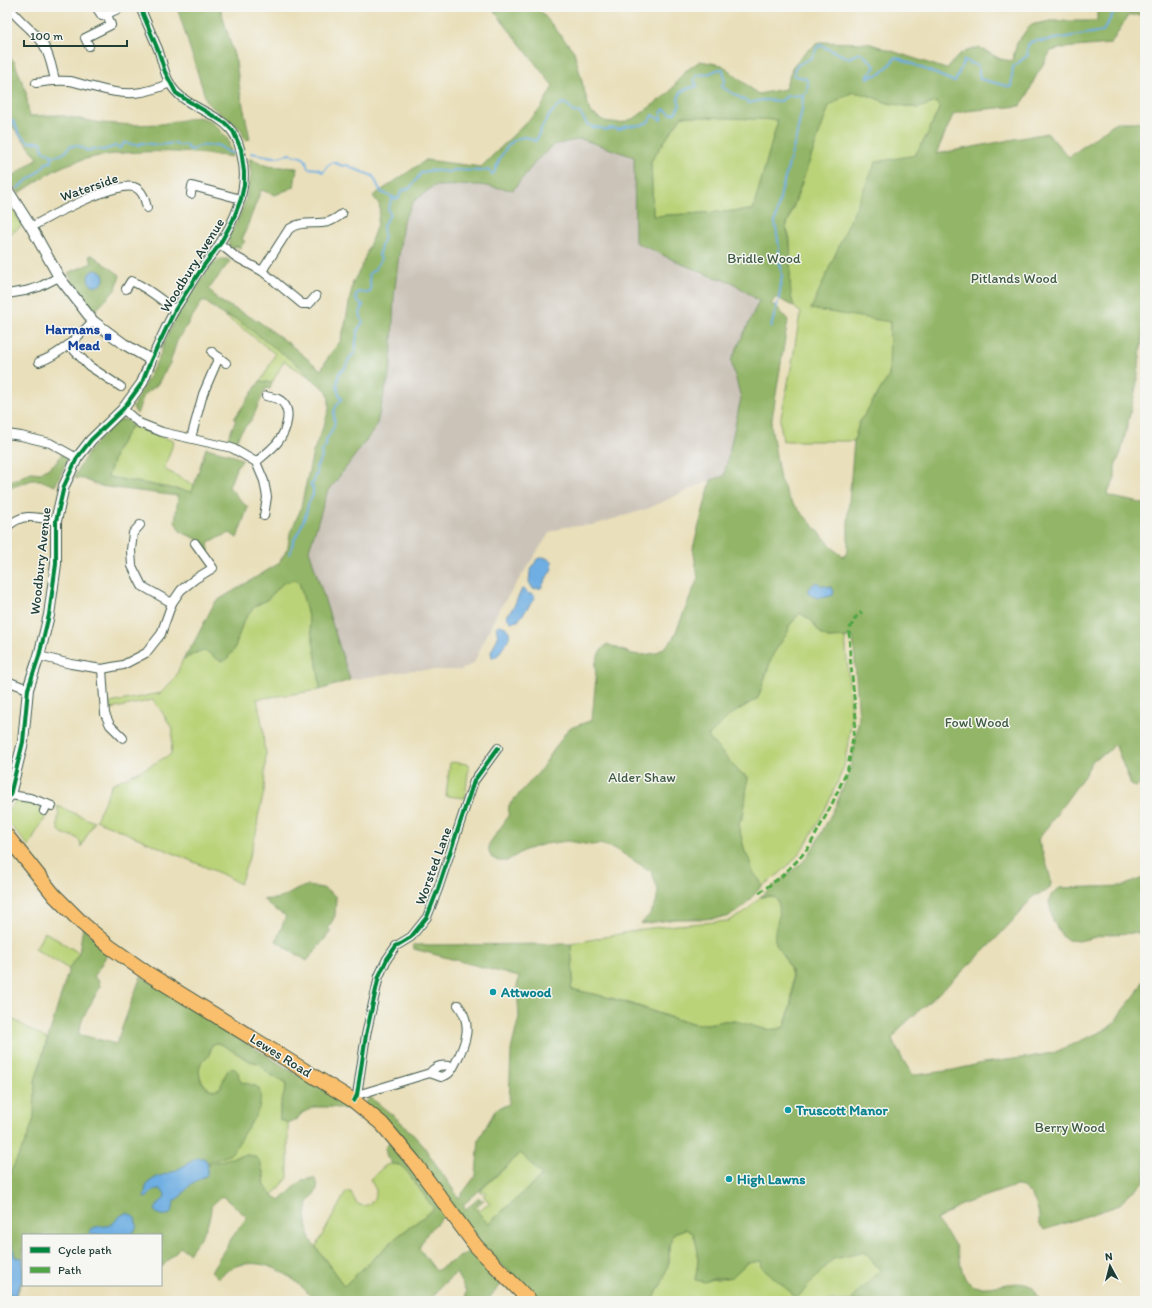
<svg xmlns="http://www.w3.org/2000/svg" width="1152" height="1308" viewBox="0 0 1152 1308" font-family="Itim,sans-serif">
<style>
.industrial{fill:#cbc3b8}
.green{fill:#bad378;stroke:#6c8856}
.forest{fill:#93b568;stroke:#59794e;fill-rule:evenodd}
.water{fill:#6eaee2;stroke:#46768b}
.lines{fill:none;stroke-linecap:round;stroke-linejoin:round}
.stream{stroke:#6eaee2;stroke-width:2}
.minor-casing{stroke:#3d5548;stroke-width:10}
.tertiary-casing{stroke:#3d5548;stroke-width:12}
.trunk-casing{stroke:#3d5548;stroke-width:16}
.minor{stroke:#fff;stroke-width:8}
.tertiary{stroke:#fff;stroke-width:10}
.trunk{stroke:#f9bf6c;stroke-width:14}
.quiet{stroke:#4fa644;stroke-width:3;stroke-dasharray:6 3;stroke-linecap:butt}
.cycleway-casing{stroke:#f6f6f2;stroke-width:6}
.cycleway{stroke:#00873e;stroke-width:4}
.transit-dot{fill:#1a4fb4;stroke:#f6f6f2;stroke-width:1.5}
.culture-dot{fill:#0f9aa8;stroke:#f6f6f2;stroke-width:1.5}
.labels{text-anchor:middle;stroke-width:3;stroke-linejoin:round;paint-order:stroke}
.street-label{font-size:14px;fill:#1f3d34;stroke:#f6f6f2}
.park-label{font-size:14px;fill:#3e5b42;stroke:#f6f6f2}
.transit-label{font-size:14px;font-weight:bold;fill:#164399;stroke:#f6f6f2;text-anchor:end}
.culture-label{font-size:14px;font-weight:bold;fill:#0d838f;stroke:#f6f6f2;text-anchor:start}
</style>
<rect width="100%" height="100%" fill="#f6f6f2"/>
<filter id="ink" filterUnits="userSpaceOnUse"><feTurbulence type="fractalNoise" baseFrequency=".025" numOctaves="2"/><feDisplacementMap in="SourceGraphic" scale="8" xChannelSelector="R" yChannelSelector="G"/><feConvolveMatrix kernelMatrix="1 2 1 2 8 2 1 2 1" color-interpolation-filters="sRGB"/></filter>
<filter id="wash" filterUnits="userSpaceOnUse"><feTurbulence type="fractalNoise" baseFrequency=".012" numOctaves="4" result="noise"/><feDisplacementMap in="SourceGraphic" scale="16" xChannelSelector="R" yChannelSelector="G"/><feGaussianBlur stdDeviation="0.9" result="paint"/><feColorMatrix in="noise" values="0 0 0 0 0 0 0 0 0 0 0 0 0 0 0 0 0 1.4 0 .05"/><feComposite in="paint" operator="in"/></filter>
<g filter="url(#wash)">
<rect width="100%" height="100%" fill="#e9dfba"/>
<!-- industrial -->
<path class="industrial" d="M581,139L634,156L635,242L711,276L732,282L759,301L732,361L741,398L724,476L697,486L647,509L593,525L565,527L550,532L497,613L474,663L461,670H412L350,680L309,550L327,493L376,427L391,367L394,296L403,221L414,201L434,186L479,185L513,190L537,160L553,145Z"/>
<!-- green -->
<g class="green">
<path d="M854,92L867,95L888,103L918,108L936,102L940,106L928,133L915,155L811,309L890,321V344L889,376L859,423L854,441H783L780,422L793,358L799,320L801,313L794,307L790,296V238L786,228L829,106L844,96Z"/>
<path d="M682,116L778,120L753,210L653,216L651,161Z"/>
<path d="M10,202L22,226L7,236V206Z"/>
<path d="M223,315L236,319L252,330L302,368L311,378L284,361L272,383L260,381L264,376L275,354L250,334Z"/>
<path d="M132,425L153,434L174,441L164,469L194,485L192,492L108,477L116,451Z"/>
<path d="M294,580L299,582C309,617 317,654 320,690L257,699L263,728L264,747L266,751L264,792L258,817L257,829L251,852L240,884L222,874L96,820L112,784L146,768L171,754L173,730L162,712L153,700L111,709L110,703L161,693L175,678L183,659C196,656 201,644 215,657L234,650L243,622L255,606L267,600L283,583Z"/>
<path d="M800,613L813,622L817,629L828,638L845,637L852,718L844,767L828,804L806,844L793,861L779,874L762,886L760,881L753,872L749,859L745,852L739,828V823L742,819L744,811L748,777L739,772L708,737L730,715L758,698L773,654L788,632L789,626Z"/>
<path d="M450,762L469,764L465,798L446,796Z"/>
<path d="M17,800C25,801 34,802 41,808L39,813L44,816L49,808L52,809L38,829L29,847L7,821V812Z"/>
<path d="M58,806L94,822L81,847C79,831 65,839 59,830C55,824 61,814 57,807Z"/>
<path d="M769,896L776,898C782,909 779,911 779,922C779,931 780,941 781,950C782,957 787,960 789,966C796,986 791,1007 784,1027C767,1034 751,1024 734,1021C722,1019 712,1025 701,1024C679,1022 657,1012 636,1005C615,998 593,994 571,989L573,978L571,944L643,929L677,925L728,921L743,914L760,897Z"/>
<path d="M45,932L79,953L69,969L35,949Z"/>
<path d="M7,1016L47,1039L35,1081L34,1118L27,1139L7,1179Z"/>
<path d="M216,1043L221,1044L250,1061L258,1063L269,1074L287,1083L280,1108V1120L288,1123V1178L273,1195L265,1187L264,1172L244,1155L209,1164L208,1162L229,1155L236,1147L244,1132L251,1124L256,1086L241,1082L239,1078L238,1072L235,1069H230C224,1074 224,1082 219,1089C213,1090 209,1090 205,1085C198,1077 197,1066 204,1058C206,1057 208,1056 209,1054C211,1052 211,1048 212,1045Z"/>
<path d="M521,1153L542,1176L488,1224L474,1207L483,1199L484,1200L477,1206L480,1210L487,1204L488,1206L490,1204L483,1195L486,1193L484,1191L482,1193L480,1191Z"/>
<path d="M392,1164L400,1165L406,1170L434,1209L398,1236L344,1286L316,1247L346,1192H351C353,1196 355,1203 360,1205C369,1208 377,1198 376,1190C375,1187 371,1182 370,1179L386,1165Z"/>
<path d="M685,1229L693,1233C700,1253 699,1259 695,1279C702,1280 726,1280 732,1276C737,1273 741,1267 746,1264C750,1261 756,1262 761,1261L797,1297L833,1259L865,1252L880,1270L852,1299L853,1301H652L662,1283L669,1262V1245L674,1233Z"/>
</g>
<!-- forest -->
<g class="forest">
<path d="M177,7H220L236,62L240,91L250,139L245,140L241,129L207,103Z"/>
<path d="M491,7H537L574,51L590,112L604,121L620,123L635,118L669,93L684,72L700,61L722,65L758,94L785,89L793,66L803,54L819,42L868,43L946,69L961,53L979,47L1000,59L1012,61L1017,43L1030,25L1050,21H1097V7H1145V15H1130L1127,17L1111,44L1063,48L1051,51L1035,78L1027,96L1020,106L966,111L957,113L953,115L936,154L1047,133L1069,157L1116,122H1138L1145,134V313L1137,383L1121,453L1115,466V479L1109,490L1108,496L1145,504V781L1136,787L1131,785L1115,744L1108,752L1093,760L1084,776L1038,840C1041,849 1052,877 1051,884C1049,893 1040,893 1034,896C1032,897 1030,901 1028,903C990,949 944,988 900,1028L892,1039L903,1060L912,1074L916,1075L953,1070L983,1063L1029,1057L1053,1053L1107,1029L1115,1022L1121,1012L1136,994L1145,978V1180C1139,1189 1135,1189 1128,1194C1125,1197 1122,1202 1120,1205L1044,1230L1039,1222C1040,1211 1034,1195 1024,1188C1021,1186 1018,1186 1015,1186L961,1205L936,1220C942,1228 951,1238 956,1247C958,1252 959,1257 960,1262C962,1268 963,1277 968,1282C982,1295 1012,1278 1028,1285C1036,1287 1036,1296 1042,1301H853L851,1299L880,1270L865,1252L833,1259L797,1298L762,1267L761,1261L747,1263L732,1277L726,1278H716L705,1282L695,1280C699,1259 700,1253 693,1233L685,1229L674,1233L669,1245V1262L662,1283L652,1301H537L480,1243L365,1104L370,1097L401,1122L422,1144L459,1198L476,1175L479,1139L496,1109L509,1104L511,1050L519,1017L517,986L519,977L414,949L413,945L571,944L573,978L571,989C592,994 613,998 633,1005C655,1011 678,1023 701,1024C712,1025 722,1019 734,1021C751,1024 767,1034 784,1027C791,1008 798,982 788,964C784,955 777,950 775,940C773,923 785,915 776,898L769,896L760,897L803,862L815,845L836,805L850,770L859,718L853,637L828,638L822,635L817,629L813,622L800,613L789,626L788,632L773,654L758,698L730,715L708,737L739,772L748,777L744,811L739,823V828L745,852L749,859L753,872L760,881L762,886L740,910L727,917L704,919H676L641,924L650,914L656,903L658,891L652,872L614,848L599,844L591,845L568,841L545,844L525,850L507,861H498L491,857L489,851V844L508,817L509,805L539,772L568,729L592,720L596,677L595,665L599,653L607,644L632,654L642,655L656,653L665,647L673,639L698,578L693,548L711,480L724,476L741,398L731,361L759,301L732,282L711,276L682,264L635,242L634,157L581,139L553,145L537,160L513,190L479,185L434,186L414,201L403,221L394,296L391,367L376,427L327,493L309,550L350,680L320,690C317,654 309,617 299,582L294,580L283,583L267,600L255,606L243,622L234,650L225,661C215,662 211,650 201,651C194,652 189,657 183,659L193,644L215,602L278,564L284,555L288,547L290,533L300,511L313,452L324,425L329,409V399L327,391L311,378L302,368L236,319L223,315L203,300L177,341L170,363L157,385L144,395L137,414L133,408L135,403L160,355L166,338L181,308L211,266L220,259H227L230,261L209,289L218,300L258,321L287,342L321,370L330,354L340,342L345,325L353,282L361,268L377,225L380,209L379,204L373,196L426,160L481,167L541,108L553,86ZM854,92L867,95L888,103L918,108L936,102L940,107L926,137L915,155L876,162L811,309L890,322L889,376L859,423L854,441L848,513V550L844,557L837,552L790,500L780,480L771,425L788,320L776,306L771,304L776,297L794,307C785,281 796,253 786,227L829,106L844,96ZM682,116L778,120L753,210L653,216L651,161ZM521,1153L542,1176L488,1224L474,1207L481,1200L479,1198L466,1209L463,1205Z"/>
<path d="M7,55L14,61L26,92L29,116L59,115L101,123L133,125L162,124L198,117L211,121L218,128L228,140L232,157C182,150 102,146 55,170C43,177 31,186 19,193L9,179L38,158L7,120Z"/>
<path d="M249,159L255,160L267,166L297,168L294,187L275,195L261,190L242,240L245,241L240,248L236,246L231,249L229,245V236L237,222L246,199L251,176Z"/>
<path d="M92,255L120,275L116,289L95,311L78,291L68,273L92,263L89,256Z"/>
<path d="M260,381L272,383L270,389L266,388L252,419L240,433L235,444L226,442L236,420L234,419Z"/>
<path d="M122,420H127L132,425L116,451L108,477L192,492L206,448L230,454L243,460L237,466L229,487L244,504L248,507L237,538L230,533L208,542L209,551L203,553L197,539L181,532L175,522L178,496L99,486L84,479L74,478C86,452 97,441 117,421Z"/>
<path d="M62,454L67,458V461L55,486L40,480H32L7,489V484L31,472L41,473L56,463Z"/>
<path d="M1145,877V928L1140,933L1109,934L1079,941L1068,940L1062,936L1053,921L1049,902L1051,895L1060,888L1123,886Z"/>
<path d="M306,886L323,888L336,897L335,916L328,929L331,931L307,961L276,941L286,916L274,909L263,899C286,901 287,892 306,886Z"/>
<path d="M83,927L109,951L94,977L99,981L100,987L83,1018L78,1034L116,1044L141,976L291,1071L352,1107L350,1109L329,1107H314L302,1113L297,1119L288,1123L280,1120V1108L287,1083L269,1074L258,1063L250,1061L221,1044L216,1043L212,1045L208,1057C193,1064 199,1088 213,1090C215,1090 217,1089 219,1089C224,1082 224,1074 230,1068L235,1069L238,1072L239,1078L241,1082L256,1086L259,1089C265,1108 252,1120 243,1134C239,1141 236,1150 229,1155C224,1158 215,1160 209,1162V1164C221,1162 233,1156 246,1155C265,1154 261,1173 265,1185C267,1191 276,1197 280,1201L302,1180L314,1178L318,1185L316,1191L308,1203L306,1216L310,1239L344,1286L398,1236L434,1209L406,1170L400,1165L392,1164L387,1157L385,1148L389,1142L446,1214L428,1232L419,1248L436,1271L471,1250L501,1285L490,1297L493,1301H465L466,1291L456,1273L442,1285L430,1301H315C296,1278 268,1256 236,1266C229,1269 223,1274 218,1278L211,1271L231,1239L247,1217L222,1196L211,1206C211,1227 200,1237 189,1253L180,1247L161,1268V1235H23V1281L13,1301H7V1179L27,1139L34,1118L35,1081L69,969L79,953Z"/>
</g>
<!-- water -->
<g class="water">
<circle cx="96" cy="278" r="8"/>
<path d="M544,557L552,561C554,570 549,572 546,579C544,582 543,585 541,588L533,589L529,582L530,572L537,559Z"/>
<path d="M817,582L820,585L831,587L834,591L833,595C824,598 818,600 809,594C808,587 812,585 817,582Z"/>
<path d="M522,589H524L529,594H533L535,598L518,621L511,622L507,618V616L514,606Z"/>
<path d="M498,625C501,625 504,626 507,628C515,637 502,645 500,653L494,658L492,657L491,652L498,637L496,627Z"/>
<path d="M197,1158H204L208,1163L207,1175L191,1184L181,1196L174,1201L173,1209L170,1214C165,1216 158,1216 155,1211C156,1203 165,1201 165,1194L160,1189C154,1189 150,1191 148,1197L144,1198L146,1187L149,1182L157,1177L175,1171Z"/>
<path d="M128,1213L135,1218L137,1226L134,1232L127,1235H89C91,1223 102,1228 110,1225C117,1222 116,1215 128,1213Z"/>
<path d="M7,1240L11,1242L15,1257L23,1258V1279L15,1296L7,1292Z"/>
</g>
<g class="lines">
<!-- stream -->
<g class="stream">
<path d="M7,114L9,118L14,122L19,134L29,142H41L43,151L49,153L52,156C58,156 64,155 67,150C69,148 68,146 72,146C76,144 84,148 87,151L92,149L104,150L115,146L120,148L125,142L128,144L138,145L142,143L159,145L176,143L177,145H186L189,149L192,150L199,146L218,145L228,152L235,153"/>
<path d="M251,153C258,154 272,158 278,157C283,156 285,154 291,154C295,157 304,155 306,161C307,163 307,166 308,168L318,169L322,172L324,171L328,165L333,162L343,166L348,165L352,168L373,176L381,192L397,199L399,198L401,191L410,188L421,173L423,172L433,170L448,172L454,170L481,171L488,170L492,174L494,173C498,160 508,138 524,137C529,137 532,140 536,141C541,128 550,109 564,103L569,106L573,112L580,113L587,124L592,127L602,128L605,130L612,128L619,129L627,126L641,125L648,122L653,115L661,120V114L664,109L671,114L675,113L680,105L678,99L681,92L686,89L697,86L694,80L696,76C700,74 703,75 707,74C711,73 715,70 721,69L723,70L725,81L722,85V87L749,103L762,100L781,101L787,96L803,95L807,92L808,82L805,78L795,76C791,64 804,63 811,58C816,54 814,48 820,45L848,58L860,53L862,54L874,64L875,67L869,74L867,78L882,73L896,57L955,82L964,60L978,66L980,79L1011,87L1013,67L1028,55C1025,43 1031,39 1043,41L1103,31L1117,7"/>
<path d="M18,188C27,179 39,174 46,163L51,162L52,157"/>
<path d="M771,327L779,298L782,276L781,267L779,260V246L775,222L782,189L796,138L802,109L803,95"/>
<path d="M290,554L293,542L300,529L306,514L308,504L313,495V487L311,486V484L314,482V477L317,474L316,467L322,458L321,452C326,446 326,447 326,440C329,436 332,431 334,426C335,423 334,420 334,416C333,410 338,403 342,399C336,392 336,378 341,370H344L350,357L354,354L356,349V342L358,329L363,322L360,314L363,304H360L355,298L358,292L368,293L371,291L369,274L374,270L381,260L379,254L384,236L383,225L390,215L388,209L392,199L394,198"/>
</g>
</g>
</g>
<g filter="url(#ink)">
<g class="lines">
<defs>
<g id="minor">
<path d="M9,7C18,21 36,32 43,44C50,55 52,68 55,80"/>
<path d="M96,7L102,16L123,7"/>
<path d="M140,7C146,21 152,35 158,49C163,63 165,81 177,93C192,109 217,113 231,130C237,137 241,149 242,158C249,188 236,218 220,243C215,252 208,259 202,267C193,280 185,295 176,308C166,325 159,342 151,360"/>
<path d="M89,46L85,38L111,25L107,14"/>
<path d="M36,83C47,81 58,80 70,81C79,83 88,86 97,88C126,96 143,95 170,83"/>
<path d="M191,194L192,186L241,199"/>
<path d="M31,227C50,216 114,182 134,187C143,190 145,200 147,208"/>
<path d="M220,244L236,257L262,271L302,304H309L316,296"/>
<path d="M262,271L289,229C302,220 314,225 328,222C332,221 338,217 342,214"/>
<path d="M126,289L131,281C147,287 161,300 175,310"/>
<path d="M7,294L25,291L39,287L59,277"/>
<path d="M69,345L89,366L121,387"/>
<path d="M212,352L226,363"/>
<path d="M39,362C61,354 77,338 93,321"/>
<path d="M123,409L139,423L162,432L232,448L256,462L264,481L267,497L264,516"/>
<path d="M7,434L21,436L50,443L77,458"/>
<path d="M191,438L203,394L219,357"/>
<path d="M256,462C263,456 271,450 277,443C286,432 295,408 278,399C275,398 270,397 266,396"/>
<path d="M140,525L133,533L131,550L132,566L142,586L172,603"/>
<path d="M7,527C23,512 36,517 56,521"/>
<path d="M39,656L71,664L102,669L123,665L146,653L161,634L172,603L181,590L195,579L213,568L195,543"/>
<path d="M102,669L105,714L110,725L123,738"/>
<path d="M7,681L28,689"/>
<path d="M10,795L30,798L52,806"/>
<path d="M44,811L47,804"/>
<path d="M430,1073C436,1065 443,1064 453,1067"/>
<path d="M357,1095L430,1073L441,1077C450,1075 452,1070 456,1062C466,1043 473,1024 458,1005"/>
<path d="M354,1101L357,1095L366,1035L379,976L387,959L396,946L411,937L427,917L438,889L474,781L498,748"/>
</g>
<path id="tertiary" d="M7,189L31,227L59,277L93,321L124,344L151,360L142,383L123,409L91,440L77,458L64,486L56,521V564L49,615L39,656L28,689L23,742L10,795L7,799"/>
<path id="trunk" d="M7,836L54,895L82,923L110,947L147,973L354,1101L382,1124L414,1162L476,1246L530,1301"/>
</defs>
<!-- minor casing -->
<use href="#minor" class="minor-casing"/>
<!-- tertiary casing -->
<use href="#tertiary" class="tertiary-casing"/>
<!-- trunk casing -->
<use href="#trunk" class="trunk-casing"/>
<!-- minor -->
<use href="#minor" class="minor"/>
<!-- tertiary -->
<use href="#tertiary" class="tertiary"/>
<!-- trunk -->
<use href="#trunk" class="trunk"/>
<!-- quiet -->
<path class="quiet" d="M759,893L782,876L798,860L809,847L832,804L848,768L856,718L850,655L849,630L856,617L862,612"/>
<defs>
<g id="cycleway">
<path d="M7,799L10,795L23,742L28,689L39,656L49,615L56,564V521L64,486L77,458L91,440L123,409L142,383L151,360L175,310L202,268L220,244L233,220L241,199L244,185V172L241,149L233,131L225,123L185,99L176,93L165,72L158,50L140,7"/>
<path d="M354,1101L357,1095L366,1035L379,976L387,959L396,946L411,937L427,917L438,889L474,781L498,748"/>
</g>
</defs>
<!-- cycleway casing -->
<use href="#cycleway" class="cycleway-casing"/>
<!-- cycleway -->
<use href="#cycleway" class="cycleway"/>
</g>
</g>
<!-- markers -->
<rect class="transit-dot" x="104" y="333" width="8" height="8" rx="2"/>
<g class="culture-dot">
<circle cx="493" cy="992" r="4"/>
<circle cx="788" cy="1110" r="4"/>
<circle cx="729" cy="1179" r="4"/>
</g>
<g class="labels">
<!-- street labels -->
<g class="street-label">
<text transform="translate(89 187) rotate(-19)" y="5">Waterside</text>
<text transform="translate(192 265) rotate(-58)" y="5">Woodbury Avenue</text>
<text transform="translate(40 561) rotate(-84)" y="5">Woodbury Avenue</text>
<text transform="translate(433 866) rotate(-70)" y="5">Worsted Lane</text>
<text transform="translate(281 1055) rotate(32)" y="5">Lewes Road</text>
</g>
<!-- park labels -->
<g class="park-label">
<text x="764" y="263">Bridle Wood</text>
<text x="1014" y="283">Pitlands Wood</text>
<text x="977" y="727">Fowl Wood</text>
<text x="642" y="782">Alder Shaw</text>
<text x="1070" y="1132">Berry Wood</text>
</g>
<!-- transit labels -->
<g class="transit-label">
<text x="100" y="334">Harmans<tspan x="100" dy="16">Mead</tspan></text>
</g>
<!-- culture labels -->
<g class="culture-label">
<text x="501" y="997">Attwood</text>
<text x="796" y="1115">Truscott Manor</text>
<text x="737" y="1184">High Lawns</text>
</g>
</g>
<!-- margin -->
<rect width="1152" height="1308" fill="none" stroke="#f6f6f2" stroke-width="24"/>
<!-- legend -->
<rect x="22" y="1234" width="140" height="52" fill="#f6f6f2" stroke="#a0aca6"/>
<rect x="30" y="1247" width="20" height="6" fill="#00873e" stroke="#a0aca6"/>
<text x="58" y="1254" font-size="12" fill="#1f3d34">Cycle path</text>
<rect x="30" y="1267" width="20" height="6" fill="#4fa644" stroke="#a0aca6"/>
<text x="58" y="1274" font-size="12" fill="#1f3d34">Path</text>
<!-- north arrow -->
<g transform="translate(1110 1266) rotate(353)" stroke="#f6f6f2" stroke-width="3" paint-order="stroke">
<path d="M0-3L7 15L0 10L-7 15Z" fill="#1f3d34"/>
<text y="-6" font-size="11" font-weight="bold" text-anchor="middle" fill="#1f3d34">N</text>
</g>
<!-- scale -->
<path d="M24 40v6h103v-6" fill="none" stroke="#1f3d34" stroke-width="2"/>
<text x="30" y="40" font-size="12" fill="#1f3d34" stroke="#f6f6f2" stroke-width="3" paint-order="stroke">100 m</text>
</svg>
